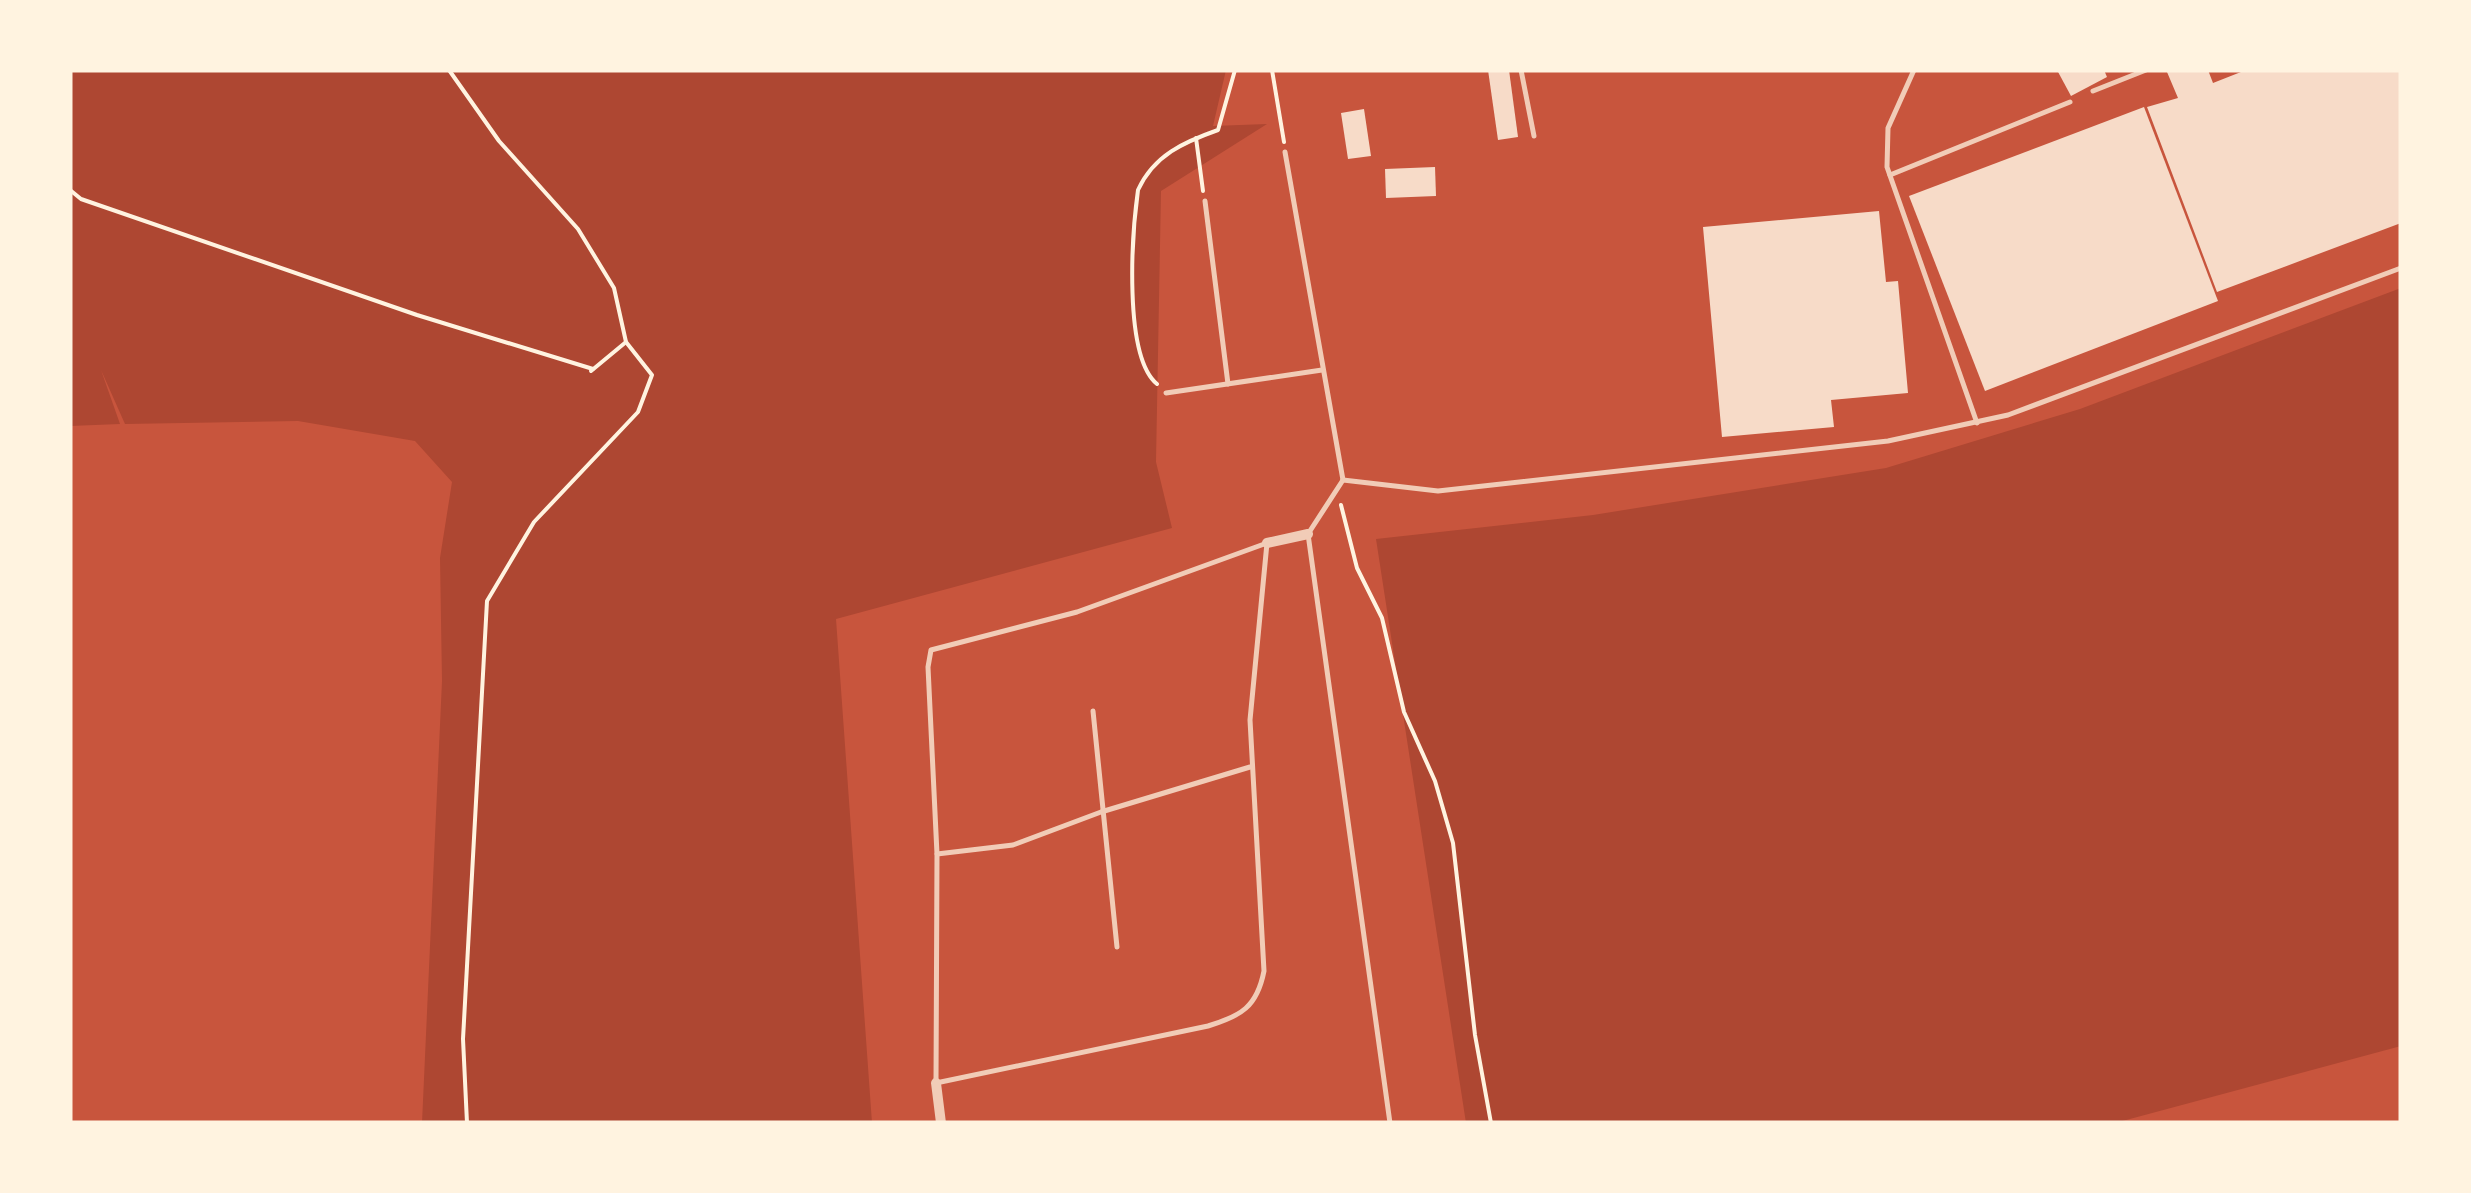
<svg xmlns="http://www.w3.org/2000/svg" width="2471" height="1193" viewBox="0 0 2471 1193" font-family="'Archivo Narrow',sans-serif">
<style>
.green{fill:#ae4732}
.building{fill:#f7dbc8}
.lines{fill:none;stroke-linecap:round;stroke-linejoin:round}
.path{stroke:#fff3e0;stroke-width:4}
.service{stroke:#f1ccb7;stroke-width:5}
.minor{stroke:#f1ccb7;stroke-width:10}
</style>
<rect width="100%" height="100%" fill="#c8553d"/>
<!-- green -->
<g class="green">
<path d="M70,70H1226L1213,126L1267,124L1161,191L1156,462L1172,528L836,619L872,1123H422L442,681L440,558L452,482L415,441L298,421L125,424L101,370L120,424L70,426Z"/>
<path d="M2401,288V1046L2115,1123H1466L1376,539L1593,515L1886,468L2080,409Z"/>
</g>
<!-- building -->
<g class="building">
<path d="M1488,70H1509L1518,137L1498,140Z"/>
<path d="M2057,70H2104L2107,77L2071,96Z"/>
<path d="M2171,70H2208L2213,83L2246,70H2401V223L2217,292L2147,107L2178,98L2167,72Z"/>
<path d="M2144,107L2218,301L1985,391L1909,196Z"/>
<path d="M1364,109L1371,156L1348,159L1341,113Z"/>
<path d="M1435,167L1436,196L1386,198L1385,169Z"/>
<path d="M1879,211L1886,282L1898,281L1908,393L1831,400L1834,427L1722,437L1703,227Z"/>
</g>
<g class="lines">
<!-- path -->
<g class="path">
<path d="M449,70L499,141L578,229L614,288L626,342L652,375L638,412L534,522L487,601L463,1039L467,1123"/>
<path d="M1272,70L1284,142"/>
<path d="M1196,138L1203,191"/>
<path d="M70,190L81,199L417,315L593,369"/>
<path d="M591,371L626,342"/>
<path d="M1157,384C1123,356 1132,233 1138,190C1154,155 1184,142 1218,130L1235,70"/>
<path d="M1341,505L1357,568L1382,618L1404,712L1435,781L1453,843L1475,1035L1491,1123"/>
</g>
<!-- service -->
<g class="service">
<path d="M1521,70L1534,136"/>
<path d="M1914,70L1888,128L1887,167L1977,423"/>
<path d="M2093,91L2146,70"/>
<path d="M1285,152L1343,480"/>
<path d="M1890,175L2070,102"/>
<path d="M1205,201L1228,384"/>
<path d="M1166,393L1322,370"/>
<path d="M1343,480L1438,491L1888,441L2008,415L2401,268"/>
<path d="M1343,480L1308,534L1390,1123"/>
<path d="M1267,543L1250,720L1264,971C1257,1007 1241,1016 1208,1026L936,1083L937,854L928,667L931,650L1077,612Z"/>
<path d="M1093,711L1117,947"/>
<path d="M937,854L1013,845L1101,812L1250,767"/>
</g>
<!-- minor -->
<g class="minor">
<path d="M1267,543L1308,534"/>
<path d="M936,1083L941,1123"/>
</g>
</g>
<!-- border -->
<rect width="2471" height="1193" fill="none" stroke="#fff3e0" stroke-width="145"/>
</svg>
